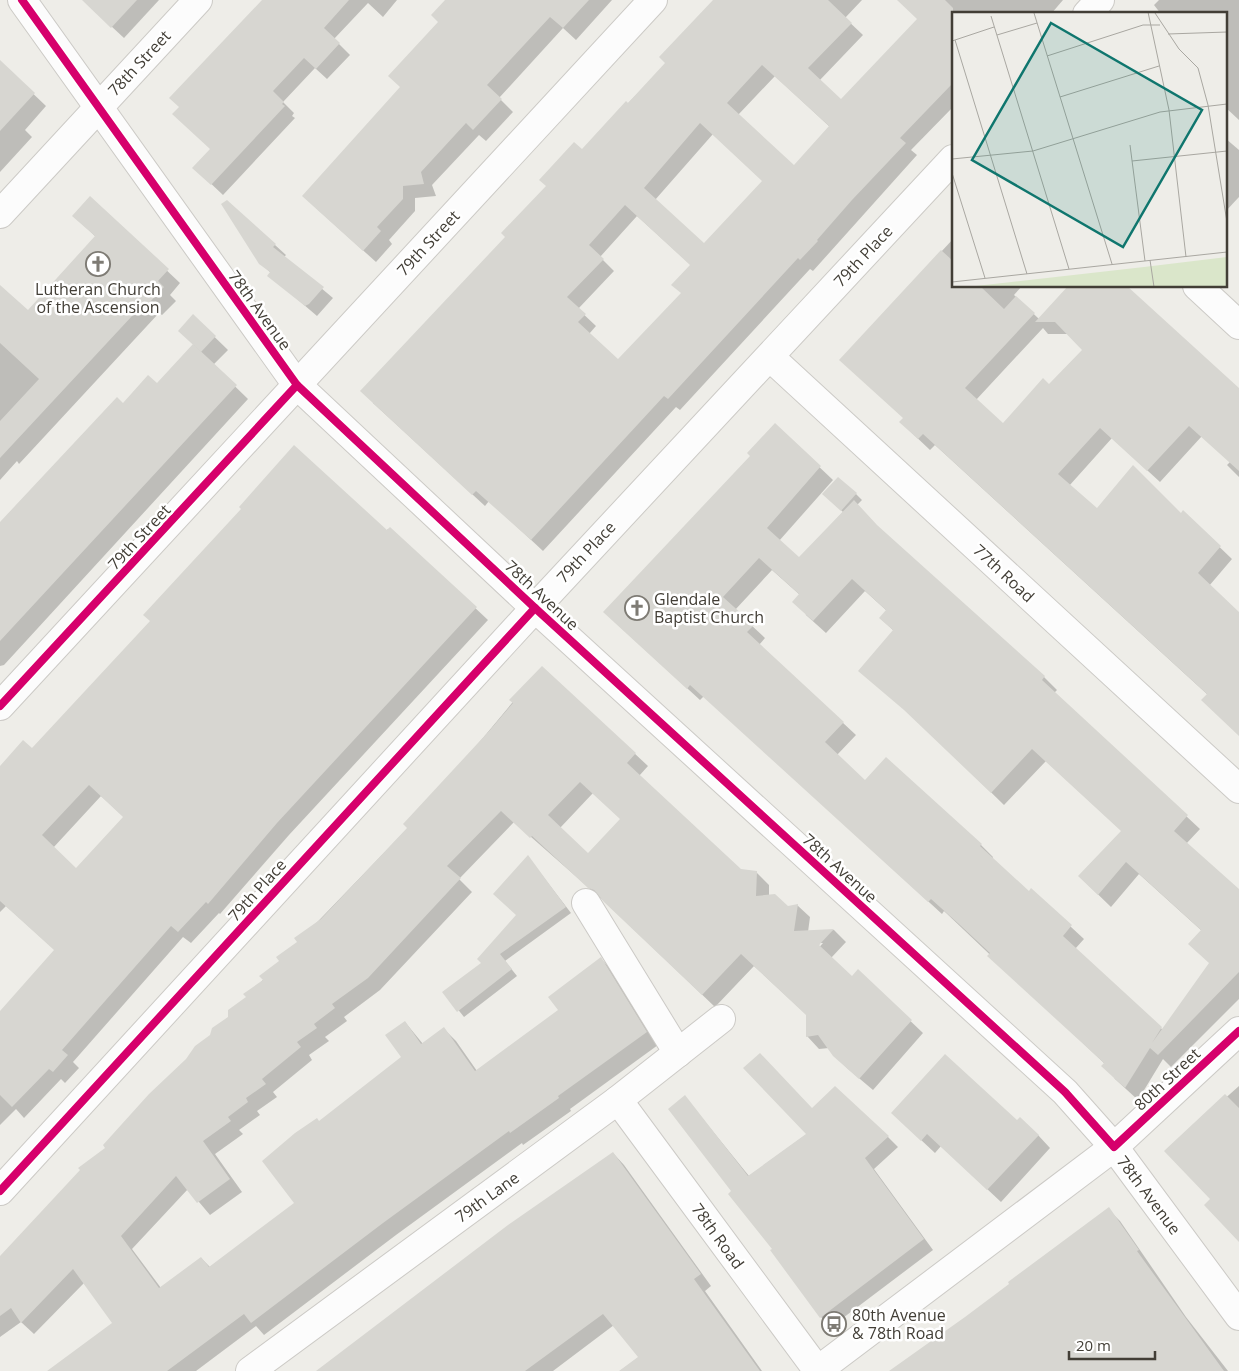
<svg xmlns="http://www.w3.org/2000/svg" width="1239" height="1371" viewBox="0 0 1239 1371" font-family="'Open Sans',sans-serif">
<style>
.shadow{fill:#0003;fill-rule:evenodd}
.building{fill:#d7d6d1;fill-rule:evenodd}
.lines{fill:none;stroke-linecap:round;stroke-linejoin:round}
.minor-casing{stroke:#cccac6;stroke-width:30}
.minor{stroke:#fcfcfc;stroke-width:28}
.cycleway-casing{stroke:#fff;stroke-width:11}
.cycleway{stroke:#d6006c;stroke-width:8}
.labels{text-anchor:middle;stroke-width:5;stroke-linejoin:round;paint-order:stroke}
.street-label{font-size:16px;fill:#423e36;stroke:#fff}
.poi-label{font-size:16px;fill:#423e36;stroke:#fff;text-anchor:start}
.inset-road{fill:none;stroke:#a9a7a1;stroke-width:1}
.view{fill:#0f766e;fill-opacity:0.15;stroke:#0f766e;stroke-width:2.5}
.inset-edge{fill:none;stroke:#423e36;stroke-width:2.5}
</style>
<rect width="100%" height="100%" fill="#eeede8"/>
<!-- shadow -->
<g class="shadow">
<path d="M83,0H159L124,38Z"/>
<path d="M264,0H397L383,17L368,3L334,39L350,55L327,79L315,68L283,102L294,113L292,116L295,118L223,195L205,178L211,149Z"/>
<path d="M447,0H612L576,40L563,28L499,98L513,112L486,141L479,135L432,185L436,196L415,198V211L389,240L392,244L376,262L316,208L401,87L440,22Z"/>
<path d="M714,0H862L845,18L863,35L819,81L841,101L919,19L898,0H1063L1051,14H953V107L911,150L917,155L813,271L810,269L680,410L676,407L543,551L489,501L485,506L373,403L507,237L582,151L667,63ZM775,76L830,127L794,167L738,115ZM713,134L763,181L704,245L655,200ZM637,216L691,265L682,294L618,361L589,334L596,326L578,309L614,271L600,257Z"/>
<path d="M1159,0H1239V120L1225,107V14H1161L1154,5Z"/>
<path d="M0,62L46,106L25,130L32,137L0,172Z"/>
<path d="M1225,138L1239,150V197L1225,212Z"/>
<path d="M90,198L180,283L170,295L176,301L162,315L159,313L19,464L17,461L0,480V289L28,312L96,237L74,216Z"/>
<path d="M227,201L275,245L286,255L284,257L333,298L317,316L269,275L271,273L260,263Z"/>
<path d="M953,239V286H1022L1014,295L1039,319L1070,286L1239,390V477L1227,465L1230,462L1202,436L1160,482L1112,438L1069,486L1097,510L1181,515L1183,512L1232,559L1209,586L1239,613V734L1208,695L935,445L930,450L912,433L904,418L841,360ZM1043,328L1048,334H1068L1083,350L1049,385L1003,425L976,400Z"/>
<path d="M193,316L228,350L213,365L248,399L4,665L0,666V523L123,405L157,385L194,345Z"/>
<path d="M775,425L833,480L779,541L799,559L843,512L830,500L856,494L862,500L857,505L881,530L1044,677L1057,690L1054,693L1200,829L1186,844L1239,890V999L1171,1067L1163,1059L1138,1100L1115,1079L1105,1064L944,911L942,914L704,696L700,700L618,625ZM772,570L800,595L806,615L826,633L865,591L887,611L880,618L894,631L919,722L1004,805L1046,761L1122,831L1079,876L1111,907L1139,874L1202,931L1210,963L1163,1030L1075,949L1084,939L1031,890L1029,893L992,859L993,857L981,845L865,782L837,755L856,735L759,645L765,638L735,610Z"/>
<path d="M390,528L488,620L289,835L220,914L219,913L191,943L183,937L73,1062L79,1068L65,1083L61,1079L24,1118L16,1109L0,1125V1013L55,950L6,906L0,912V768ZM101,796L124,817L76,870L53,848Z"/>
<path d="M542,667L648,766L639,776L740,870L756,872L769,885V896L787,907L797,905L810,917L808,932L834,930L846,942L831,958L852,977L858,971L923,1033L873,1090L847,1068L829,1048L819,1049L807,1036V1015L754,966L715,1007L604,901L514,822L459,879L472,892L380,990L344,1017L347,1021L325,1037L329,1041L309,1055L312,1060L273,1092L277,1097L257,1111L260,1115L239,1130L243,1134L215,1154L242,1192L210,1215L188,1189L132,1249L161,1288L201,1258L210,1267L296,1204L319,1122L402,1058L405,1022L423,1044L444,1029L456,1041L477,1071L560,1010L601,959L613,971L658,1045L570,1109L571,1111L523,1145L522,1143L396,1235L264,1335L256,1326L196,1371H54L114,1323L84,1283L34,1334L21,1322L0,1337V1257L107,1148L298,942L408,828ZM593,793L621,819L588,855L560,828ZM820,943H823L816,951Z"/>
<path d="M528,857L571,913L505,961L517,976L464,1017L444,992L483,963L517,915Z"/>
<path d="M1239,1086V1240L1211,1199L1166,1151Z"/>
<path d="M685,1097L749,1176L807,1134L812,1110L888,1137L898,1147L874,1169L933,1250L831,1327L821,1317L733,1191Z"/>
<path d="M1017,1121L1038,1135L1050,1148L1001,1202L941,1146L935,1153L905,1125Z"/>
<path d="M613,1153L624,1165L711,1286L705,1291L762,1371H620L639,1357L614,1325L553,1371H317Z"/>
<path d="M1108,1209L1120,1221L1186,1317L1228,1371H891L966,1318Z"/>
</g>
<!-- building -->
<g class="building">
<path d="M82,0H137L111,28Z"/>
<path d="M262,0H349L324,28L340,43L316,69L304,58L273,91L284,102L282,104L285,106L211,185L192,168L210,149L172,114L179,107L169,98Z"/>
<path d="M445,0H589L563,28L550,17L487,85L502,99L473,130L466,123L421,172L424,184L403,186V199L377,227L381,231L363,251L302,196L400,87L388,76L438,22L431,15Z"/>
<path d="M713,0H828L852,23L808,68L841,99L917,19L897,0H945L953,8V83L900,138L906,143L852,200L817,240L818,241L800,260L798,258L668,399L664,396L531,540L476,491L472,495L360,391L505,237L501,233L546,186L539,180L574,142L582,149L626,101L628,103L665,63L659,57ZM762,65L829,126L794,165L727,103ZM700,123L762,181L704,243L644,188ZM625,205L690,265L671,285L681,293L618,359L578,322L586,314L567,297L604,259L589,245Z"/>
<path d="M0,60L35,93L0,131Z"/>
<path d="M90,196L169,269L158,281L164,287L148,304L146,301L0,458V421L39,379L0,343V285L28,310L95,236L72,216Z"/>
<path d="M227,200L276,244L273,247L324,287L309,304L305,306L267,276L270,272L259,264L221,204Z"/>
<path d="M941,250L953,261V286H980L1004,309L1016,296L1035,313L965,388L1003,423L1043,378L1049,384L1082,350L1055,322H1035L1068,286H1127L1239,388V471L1189,426L1147,471L1100,428L1058,474L1097,508L1133,465L1181,513L1183,510L1221,546L1198,573L1239,612V736L1201,700L1207,694L923,434L918,439L899,422L903,418L839,360Z"/>
<path d="M193,314L216,336L201,352L178,331Z"/>
<path d="M193,344L237,385L0,641V522L117,397L123,403L148,375L157,383Z"/>
<path d="M775,423L821,466L767,528L799,557L854,500L877,525L1045,676L1042,680L1188,815L1174,831L1239,889V972L1158,1055L1150,1048L1125,1088L1101,1066L1104,1063L987,956L990,953L960,925L931,899L928,902L690,685L687,689L603,612L750,456L747,453ZM759,558L799,594L792,602L813,621L852,579L886,610L879,618L893,630L858,671L904,710L991,793L1032,749L1121,831L1078,876L1098,895L1126,862L1201,930L1188,944L1209,963L1152,1043L1162,1027L1063,936L1072,925L1031,888L1029,891L980,846L982,844L886,757L865,780L825,742L844,722L747,632L754,625L723,597Z"/>
<path d="M294,445L387,530L390,527L477,607L277,823L208,904L206,902L178,932L171,926L62,1050L68,1055L53,1072L49,1069L12,1107L0,1095V1011L54,950L0,901V766L23,740L32,748L150,621L143,615L241,509L239,507ZM89,785L123,817L76,868L42,835Z"/>
<path d="M838,477L857,493L841,511L822,494Z"/>
<path d="M542,666L636,753L627,763L741,869L757,871L756,896L775,894L788,906L798,904L794,931L834,929L819,945L852,976L858,969L912,1020L859,1079L833,1056L818,1035L806,1037V1015L741,954L702,995L604,902L594,890L588,888L532,836L530,838L501,811L447,866L461,878L368,978L332,1004L335,1008L314,1024L317,1028L297,1042L301,1047L262,1079L266,1084L246,1098L248,1102L228,1117L231,1121L203,1141L230,1179L197,1203L176,1176L121,1236L159,1288L201,1257L209,1267L294,1203L262,1161L295,1133L317,1118L319,1121L401,1057L385,1035L405,1021L421,1044L444,1027L475,1071L558,1010L548,997L601,957L647,1032L558,1096L559,1098L510,1133L509,1131L383,1223L251,1323L244,1314L167,1371H47L112,1323L73,1269L21,1323L11,1308L0,1316V1256L80,1170L78,1168L105,1148L103,1145L149,1094L186,1059L195,1046L210,1035L212,1028L228,1017V1010L246,997L243,994L263,980L259,976L279,961L276,957L297,942L294,938L321,919L407,828L403,824L490,730L513,703L509,700ZM580,782L620,819L588,853L548,815Z"/>
<path d="M528,855L566,907L500,954L512,969L457,1012L442,992L481,963L477,959L516,915L493,894Z"/>
<path d="M760,1053L812,1108L835,1086L889,1136L865,1158L924,1239L820,1318L770,1250L772,1249L728,1194L731,1191L668,1109L685,1095L748,1176L806,1134L743,1068Z"/>
<path d="M945,1054L1017,1120L1020,1117L1039,1135L987,1190L927,1134L921,1141L891,1113Z"/>
<path d="M1225,1094L1239,1108V1242L1204,1205L1210,1199L1164,1151Z"/>
<path d="M613,1152L701,1274L694,1279L760,1371H619L638,1357L603,1314L525,1371H316L508,1225Z"/>
<path d="M1109,1207L1139,1250L1137,1251L1224,1371H889L965,1317L1009,1284L1008,1282Z"/>
</g>
<g class="lines">
<defs>
<g id="minor">
<path d="M22,0L297,385L535,608L1065,1092L1114,1147L1239,1316"/>
<path d="M1087,14L1100,0"/>
<path d="M0,214L198,0"/>
<path d="M1197,286L1239,325"/>
<path d="M770,357L1239,789"/>
<path d="M0,706L653,0"/>
<path d="M586,903L678,1053"/>
<path d="M618,1100L818,1371"/>
<path d="M0,1191L535,608L953,159"/>
<path d="M250,1371L618,1100L721,1019"/>
<path d="M817,1371L1114,1147L1239,1031"/>
</g>
</defs>
<!-- minor casing -->
<use href="#minor" class="minor-casing"/>
<!-- minor -->
<use href="#minor" class="minor"/>
<defs>
<g id="cycleway">
<path d="M22,0L297,385L535,608L1065,1092L1114,1147L1239,1031"/>
<path d="M0,706L297,385"/>
<path d="M0,1191L535,608"/>
</g>
</defs>
<!-- cycleway casing -->
<use href="#cycleway" class="cycleway-casing"/>
<!-- cycleway -->
<use href="#cycleway" class="cycleway"/>
</g>
<!-- icons -->
<defs>
<symbol id="church-ring" viewBox="-11 -11 22 22"><circle r="9.5" fill="#fff" stroke="#7e7b74" stroke-width="1.5"/><path d="M-1.2-6h2.4v3.5h3.3v2.4h-3.3V6h-2.4V-.1h-3.3v-2.4h3.3Z" fill="#7e7b74"/></symbol>
<symbol id="bus-ring" viewBox="-11 -11 22 22"><circle r="9.5" fill="#fff" stroke="#7e7b74" stroke-width="1.5"/><path d="M-5-6H5V4H4V6H2V4H-2V6H-4V4H-5ZM-3.5-4V0h7V-4ZM-3.5 1.2v1.5H-2V1.2ZM2 1.2v1.5H3.5V1.2Z" fill="#7e7b74"/></symbol>
</defs>
<g fill-rule="evenodd">
<use href="#church-ring" x="84" y="250" width="28" height="28"/>
<use href="#church-ring" x="623" y="594" width="28" height="28"/>
<use href="#bus-ring" x="820" y="1310" width="28" height="28"/>
</g>
<g class="labels">
<!-- street labels -->
<g class="street-label">
<text transform="translate(139 63) rotate(-47)" y="6">78th Street</text>
<text transform="translate(428 243) rotate(-47)" y="6">79th Street</text>
<text transform="translate(863 256) rotate(-47)" y="6">79th Place</text>
<text transform="translate(260 310) rotate(54)" y="6">78th Avenue</text>
<text transform="translate(139 537) rotate(-47)" y="6">79th Street</text>
<text transform="translate(586 552) rotate(-47)" y="6">79th Place</text>
<text transform="translate(1004 573) rotate(43)" y="6">77th Road</text>
<text transform="translate(542 595) rotate(43)" y="6">78th Avenue</text>
<text transform="translate(840 868) rotate(42)" y="6">78th Avenue</text>
<text transform="translate(257 890) rotate(-48)" y="6">79th Place</text>
<text transform="translate(1167 1079) rotate(-43)" y="6">80th Street</text>
<text transform="translate(1149 1195) rotate(53)" y="6">78th Avenue</text>
<text transform="translate(487 1197) rotate(-36)" y="6">79th Lane</text>
<text transform="translate(718 1236) rotate(54)" y="6">78th Road</text>
</g>
<!-- poi labels -->
<g class="poi-label">
<text x="98" y="295" text-anchor="middle">Lutheran Church<tspan x="98" dy="18">of the Ascension</tspan></text>
<text x="654" y="605">Glendale<tspan x="654" dy="18">Baptist Church</tspan></text>
<text x="852" y="1321">80th Avenue<tspan x="852" dy="18">&amp; 78th Road</tspan></text>
</g>
</g>
<!-- overview -->
<g transform="translate(952 12)">
<rect width="275" height="275" fill="#eeede8"/>
<path d="M275,245V275H15L192,255Z" fill="#dae6ca"/>
<path class="inset-road" d="M196,0L217,98L234,245M82,1L160,252M203,1L227,37L246,56L256,93L275,210M39,4L117,257M216,22L275,20M45,23L85,11M3,28L75,262M0,29L42,15M95,44L191,13H208M108,85L207,54M178,133L193,249M0,147L81,139L208,100L275,92M180,149L275,139M0,161L33,266M198,248L202,275M0,270L275,240"/>
<path class="view" d="M99,11L250,98L171,235L20,148Z"/>
<rect width="275" height="275" class="inset-edge"/>
</g>
<!-- scale -->
<path d="M1069 1351v8h86v-8" fill="none" stroke="#423e36" stroke-width="2.5"/>
<text x="1076" y="1351" font-size="15" fill="#423e36" stroke="#ffffff" stroke-width="4" paint-order="stroke">20 m</text>
</svg>
